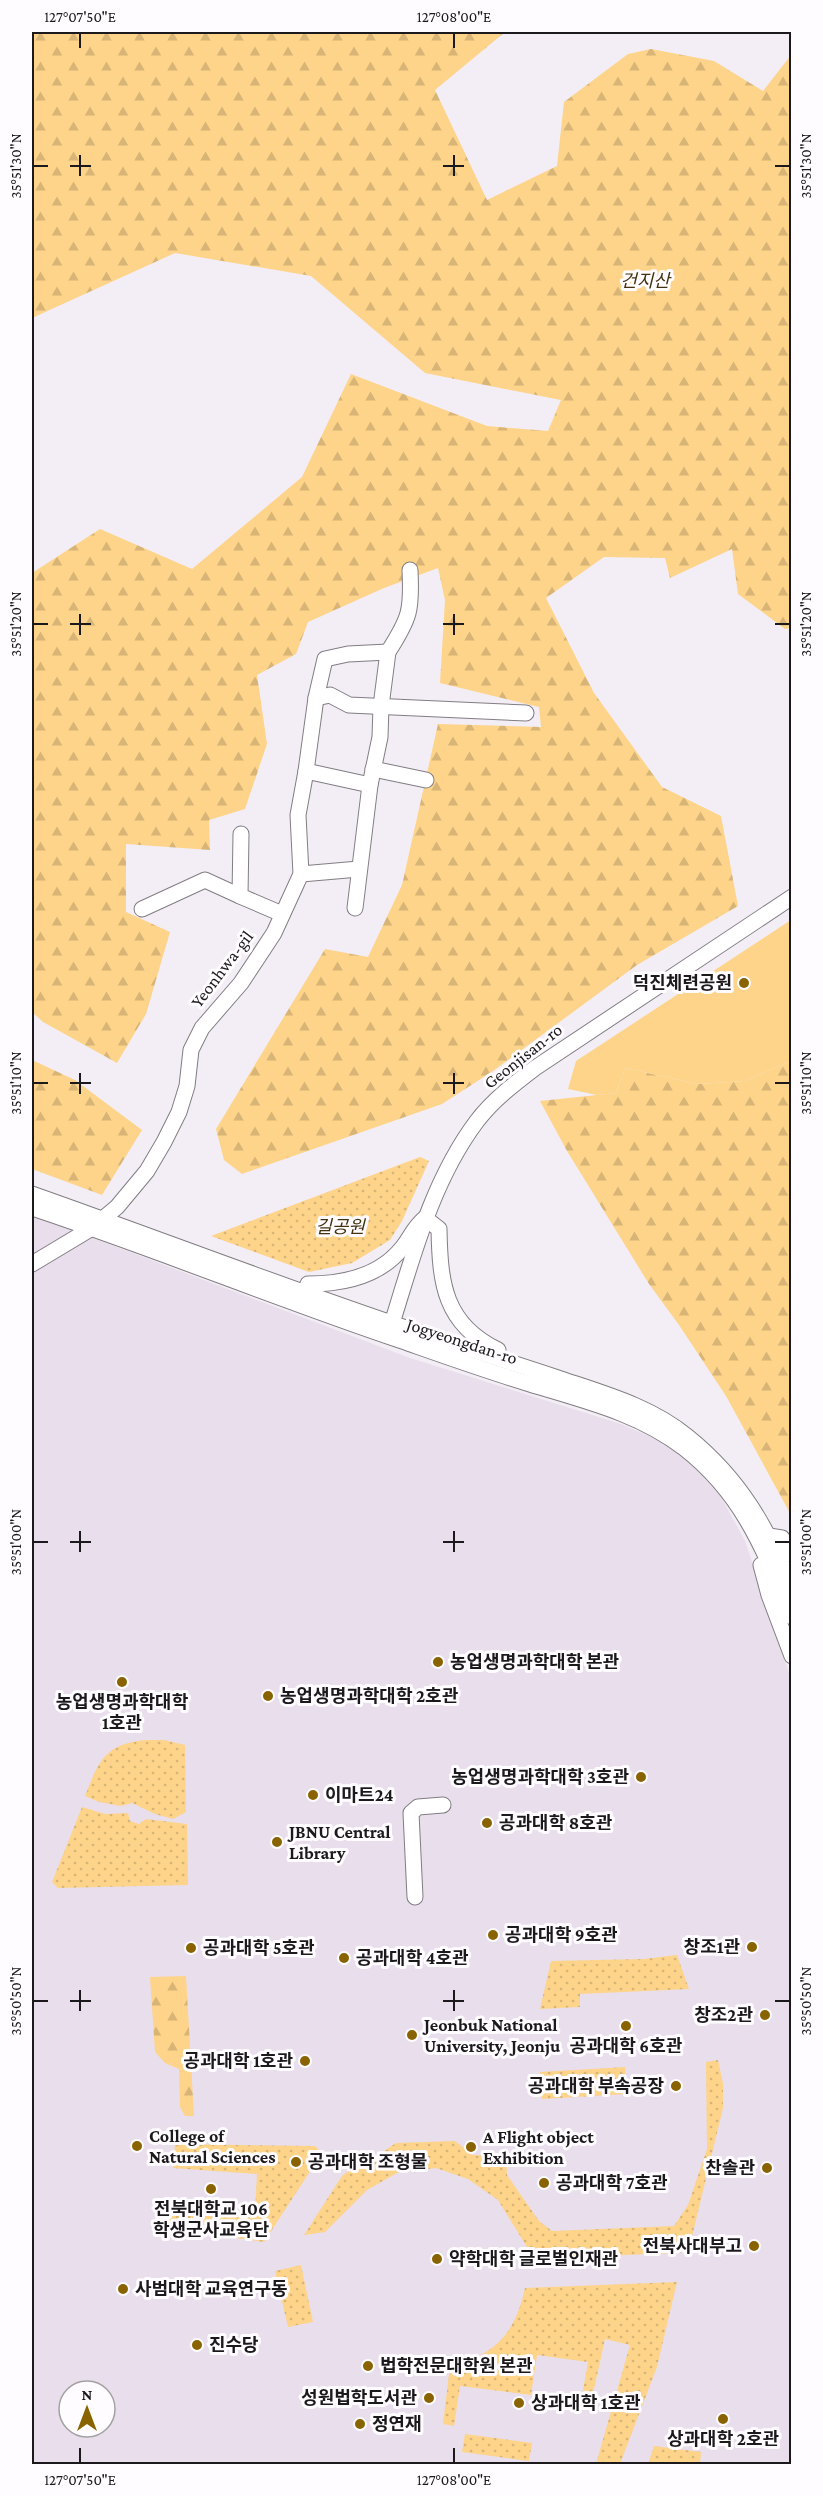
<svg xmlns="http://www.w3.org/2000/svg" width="823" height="2496" viewBox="0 0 823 2496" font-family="'Crimson Pro','Noto Sans KR',serif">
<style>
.built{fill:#e9deec;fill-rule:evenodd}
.grass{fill:url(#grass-dots)}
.forest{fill:url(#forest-firs)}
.garden{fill:#fdd489}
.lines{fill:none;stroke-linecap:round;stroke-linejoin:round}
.minor-casing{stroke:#827d83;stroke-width:17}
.minor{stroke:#fff;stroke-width:15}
.ticks{fill:none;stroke:#1b191b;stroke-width:2}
.poi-dot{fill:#8a6301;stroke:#fffcff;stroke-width:2}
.labels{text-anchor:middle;stroke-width:6;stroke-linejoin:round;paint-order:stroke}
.park-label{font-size:18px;font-style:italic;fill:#43320f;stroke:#fffcff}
.street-label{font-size:18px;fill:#1b191b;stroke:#fffcff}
.poi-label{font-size:18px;font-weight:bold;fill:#1b191b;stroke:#fffcff;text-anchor:start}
.neatline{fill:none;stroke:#1b191b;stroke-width:2}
.ticks-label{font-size:15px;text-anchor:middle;fill:#1b191b}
</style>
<defs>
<pattern id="grass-dots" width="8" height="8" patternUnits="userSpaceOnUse" patternTransform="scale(1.5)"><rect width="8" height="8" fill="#fdd489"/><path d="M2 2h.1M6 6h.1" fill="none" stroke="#d8b576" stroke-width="1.8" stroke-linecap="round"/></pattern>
<pattern id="forest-firs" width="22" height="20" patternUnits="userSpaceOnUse" patternTransform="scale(1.5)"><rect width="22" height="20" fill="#fdd489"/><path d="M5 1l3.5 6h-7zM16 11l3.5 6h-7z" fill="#d8b576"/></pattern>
</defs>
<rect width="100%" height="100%" fill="#f3edf5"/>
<!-- built -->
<path class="built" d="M32,1215L410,1358L621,1424L660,1441L688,1459L721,1497L745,1541L791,1679V2464H32ZM69,2391H105V2427H69Z"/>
<!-- grass -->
<g class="grass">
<path d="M420,1157L429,1161L402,1221L390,1240L352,1263L309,1272L211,1236Z"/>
<path d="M146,1740H164L185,1745L186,1812L173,1819L155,1814L132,1803L121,1806L99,1802L85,1796C99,1761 104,1744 146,1740Z"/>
<path d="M82,1807L105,1814L128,1813L130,1821L139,1824L146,1819L187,1824L188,1885L58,1888L52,1882Z"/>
<path d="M677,1955L689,1989L580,1994V2007L540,2009L551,1961L644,1959Z"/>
<path d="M718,2060L723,2084V2108L690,2245L680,2253L540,2258L530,2252L498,2200L468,2179L436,2168L397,2173L367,2190L325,2232L304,2235L342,2176L352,2168L366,2163L396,2143L455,2141L473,2155L506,2156L507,2175L539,2221L552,2231L674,2226L688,2205L707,2149L706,2062Z"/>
<path d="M625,2067L627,2094L542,2099L540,2072Z"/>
<path d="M175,2144L315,2146L322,2153L264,2242L165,2228L167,2207L255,2213L257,2174L173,2168Z"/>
<path d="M301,2265L313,2322L288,2327L275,2271Z"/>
<path d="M677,2282L657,2367L620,2464H596L630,2345L605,2339L592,2398L582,2396L588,2362L537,2355L531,2395L460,2386L454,2426L443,2424L450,2366C496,2355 515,2333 525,2288Z"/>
<path d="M465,2434L532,2443L529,2461L462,2452Z"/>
<path d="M654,2446L701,2452L700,2464H648Z"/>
</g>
<!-- forest -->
<g class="forest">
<path d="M32,32H505L435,90L487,200L557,166L564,102L628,54L651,49L714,61L763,91L791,55V628L785,629L738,594L732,549L670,578L665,558L604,557L546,598L594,693L662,787L721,816L738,906L637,965L493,1071L442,1104L242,1174L224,1160L216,1129L325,949L368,957L402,885L438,724L541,727L539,707L440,683L445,600L438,568L384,588L308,622L296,654L257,675L267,744L245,809L209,820L210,850L126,844V912L170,932L146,1014L117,1063L43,1022L32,1012V573L100,529L192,569L302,477L351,374L487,426L548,431L561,400L425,373L311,276L175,253L32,318Z"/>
<path d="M32,1060L75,1080L142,1130L102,1195L32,1169Z"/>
<path d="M791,1061V1515L726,1396L679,1325L649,1284L567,1151L540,1101L616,1093L625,1068L698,1084L745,1081Z"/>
<path d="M186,1976L194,2116H185L180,2107L179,2069L165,2063L155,2052L150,1977Z"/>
</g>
<!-- garden -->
<path class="garden" d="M791,920V1061L745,1081L698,1084L625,1068L616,1093L597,1095L568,1089L576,1061Z"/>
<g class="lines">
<defs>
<g id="minor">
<path d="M316,698L330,695L349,705L526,713"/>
<path d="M373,769L426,780"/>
<path d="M306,771L316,698L325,659L348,654L388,652C410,618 412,610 410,570"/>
<path d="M241,834L240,896L282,914"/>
<path d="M301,874L359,869"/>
<path d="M355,908L370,785L380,737L381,706L388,652"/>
<path d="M142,909L205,880L240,896"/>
<path d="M32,1194C157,1238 281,1286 406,1328C458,1346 510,1362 561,1379C606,1394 652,1407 688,1437C740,1479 767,1527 792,1588"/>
<path d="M32,1208C156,1249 277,1299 402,1341C445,1356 487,1371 530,1384C585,1401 638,1413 684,1448C743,1494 764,1550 792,1617"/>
<path d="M32,1264L92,1228L117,1207L147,1171L164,1142L179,1112L187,1086L191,1050L202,1028L241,983L274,933L301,874L298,815L306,771L370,785"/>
<path d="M305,1292L308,1284C343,1284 379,1277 402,1248C411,1237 413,1228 425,1218L439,1229C440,1283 444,1324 498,1350"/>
<path d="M389,1333C412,1260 431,1182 477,1121C493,1100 514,1084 535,1068L792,897"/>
<path d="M769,1536L782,1538L792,1555"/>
<path d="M761,1565L769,1595L792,1656"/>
<path d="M415,1897L411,1813L418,1807L443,1805"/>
</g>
</defs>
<!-- minor casing -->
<use href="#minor" class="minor-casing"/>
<!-- minor -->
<use href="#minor" class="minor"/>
</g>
<!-- ticks -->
<path class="ticks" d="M80,33V48M454,33V48M80,155V176M454,155V176M33,166H48M70,166H91M443,166H464M775,166H790M80,614V635M454,614V635M33,624H48M70,624H91M443,624H464M775,624H790M80,1073V1094M454,1073V1094M33,1083H48M70,1083H91M443,1083H464M775,1083H790M80,1531V1552M454,1531V1552M33,1542H48M70,1542H91M443,1542H464M775,1542H790M80,1990V2011M454,1990V2011M33,2001H48M70,2001H91M443,2001H464M775,2001H790M80,2448V2463M454,2448V2463"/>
<!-- markers -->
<g class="poi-dot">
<circle cx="744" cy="983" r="6"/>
<circle cx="438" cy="1662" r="6"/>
<circle cx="122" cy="1682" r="6"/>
<circle cx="268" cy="1696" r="6"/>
<circle cx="641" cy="1777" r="6"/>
<circle cx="313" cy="1795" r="6"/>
<circle cx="487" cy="1823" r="6"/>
<circle cx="277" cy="1842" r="6"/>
<circle cx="493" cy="1935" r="6"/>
<circle cx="752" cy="1947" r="6"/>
<circle cx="191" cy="1948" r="6"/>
<circle cx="344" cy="1958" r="6"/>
<circle cx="765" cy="2015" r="6"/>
<circle cx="626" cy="2026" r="6"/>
<circle cx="412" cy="2035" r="6"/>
<circle cx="305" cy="2061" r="6"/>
<circle cx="676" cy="2086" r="6"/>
<circle cx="137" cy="2146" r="6"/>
<circle cx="471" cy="2147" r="6"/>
<circle cx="296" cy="2162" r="6"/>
<circle cx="767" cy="2168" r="6"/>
<circle cx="544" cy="2183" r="6"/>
<circle cx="211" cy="2189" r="6"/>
<circle cx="754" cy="2246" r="6"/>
<circle cx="437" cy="2259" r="6"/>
<circle cx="123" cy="2289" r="6"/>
<circle cx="197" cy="2345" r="6"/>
<circle cx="368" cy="2366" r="6"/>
<circle cx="429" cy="2398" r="6"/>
<circle cx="519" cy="2403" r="6"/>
<circle cx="723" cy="2419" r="6"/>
<circle cx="360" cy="2424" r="6"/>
</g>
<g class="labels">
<!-- park labels -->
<g class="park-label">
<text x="645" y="287">건지산</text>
<text x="340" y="1233">길공원</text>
</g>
<!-- street labels -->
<g class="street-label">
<text transform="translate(222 969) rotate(-53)" y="6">Yeonhwa-gil</text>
<text transform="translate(523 1056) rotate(-38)" y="6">Geonjisan-ro</text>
<text transform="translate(462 1341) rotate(18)" y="6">Jogyeongdan-ro</text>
</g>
<!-- poi labels -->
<g class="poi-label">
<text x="732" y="989" text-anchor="end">덕진체련공원</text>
<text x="450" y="1668">농업생명과학대학 본관</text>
<text x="280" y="1702">농업생명과학대학 2호관</text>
<text x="122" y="1708" text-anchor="middle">농업생명과학대학<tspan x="122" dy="21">1호관</tspan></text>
<text x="629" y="1783" text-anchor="end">농업생명과학대학 3호관</text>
<text x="325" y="1801">이마트24</text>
<text x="499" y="1829">공과대학 8호관</text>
<text x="289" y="1838">JBNU Central<tspan x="289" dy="21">Library</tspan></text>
<text x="505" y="1941">공과대학 9호관</text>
<text x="740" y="1953" text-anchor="end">창조1관</text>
<text x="203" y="1954">공과대학 5호관</text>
<text x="356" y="1964">공과대학 4호관</text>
<text x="753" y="2021" text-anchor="end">창조2관</text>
<text x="424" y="2031">Jeonbuk National<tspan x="424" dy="21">University, Jeonju</tspan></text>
<text x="626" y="2052" text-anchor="middle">공과대학 6호관</text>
<text x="293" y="2067" text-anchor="end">공과대학 1호관</text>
<text x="664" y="2092" text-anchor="end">공과대학 부속공장</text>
<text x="149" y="2142">College of<tspan x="149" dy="21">Natural Sciences</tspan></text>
<text x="483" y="2143">A Flight object<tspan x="483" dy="21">Exhibition</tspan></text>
<text x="308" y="2168">공과대학 조형물</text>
<text x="755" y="2174" text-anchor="end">찬솔관</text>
<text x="556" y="2189">공과대학 7호관</text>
<text x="211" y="2215" text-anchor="middle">전북대학교 106<tspan x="211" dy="21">학생군사교육단</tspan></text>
<text x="742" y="2252" text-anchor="end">전북사대부고</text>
<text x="449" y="2265">약학대학 글로벌인재관</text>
<text x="135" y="2295">사범대학 교육연구동</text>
<text x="209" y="2351">진수당</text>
<text x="380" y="2372">법학전문대학원 본관</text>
<text x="417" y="2404" text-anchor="end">성원법학도서관</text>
<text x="531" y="2409">상과대학 1호관</text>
<text x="372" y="2430">정연재</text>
<text x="723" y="2445" text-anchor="middle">상과대학 2호관</text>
</g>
</g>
<!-- border -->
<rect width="823" height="2496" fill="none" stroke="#fffcff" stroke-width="66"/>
<!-- north arrow -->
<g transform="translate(87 2409)"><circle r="28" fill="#fffcff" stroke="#a4a1a4" stroke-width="1.5"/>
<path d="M0-4.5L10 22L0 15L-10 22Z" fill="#8a6301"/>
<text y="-9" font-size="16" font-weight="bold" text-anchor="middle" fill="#1b191b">N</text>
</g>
<rect x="33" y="33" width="757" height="2430" class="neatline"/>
<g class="ticks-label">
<text x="80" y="22">127°07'50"E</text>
<text x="454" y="22">127°08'00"E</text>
<text transform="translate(16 166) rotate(-90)" y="5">35°51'30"N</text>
<text transform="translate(806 166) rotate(-90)" y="5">35°51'30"N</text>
<text transform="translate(16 624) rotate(-90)" y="5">35°51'20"N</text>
<text transform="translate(806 624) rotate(-90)" y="5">35°51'20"N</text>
<text transform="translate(16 1083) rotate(-90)" y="5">35°51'10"N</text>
<text transform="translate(806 1083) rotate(-90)" y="5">35°51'10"N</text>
<text transform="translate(16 1542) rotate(-90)" y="5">35°51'00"N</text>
<text transform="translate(806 1542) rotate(-90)" y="5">35°51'00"N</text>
<text transform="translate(16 2001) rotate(-90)" y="5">35°50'50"N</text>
<text transform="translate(806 2001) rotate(-90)" y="5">35°50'50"N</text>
<text x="80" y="2485">127°07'50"E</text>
<text x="454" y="2485">127°08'00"E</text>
</g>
</svg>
